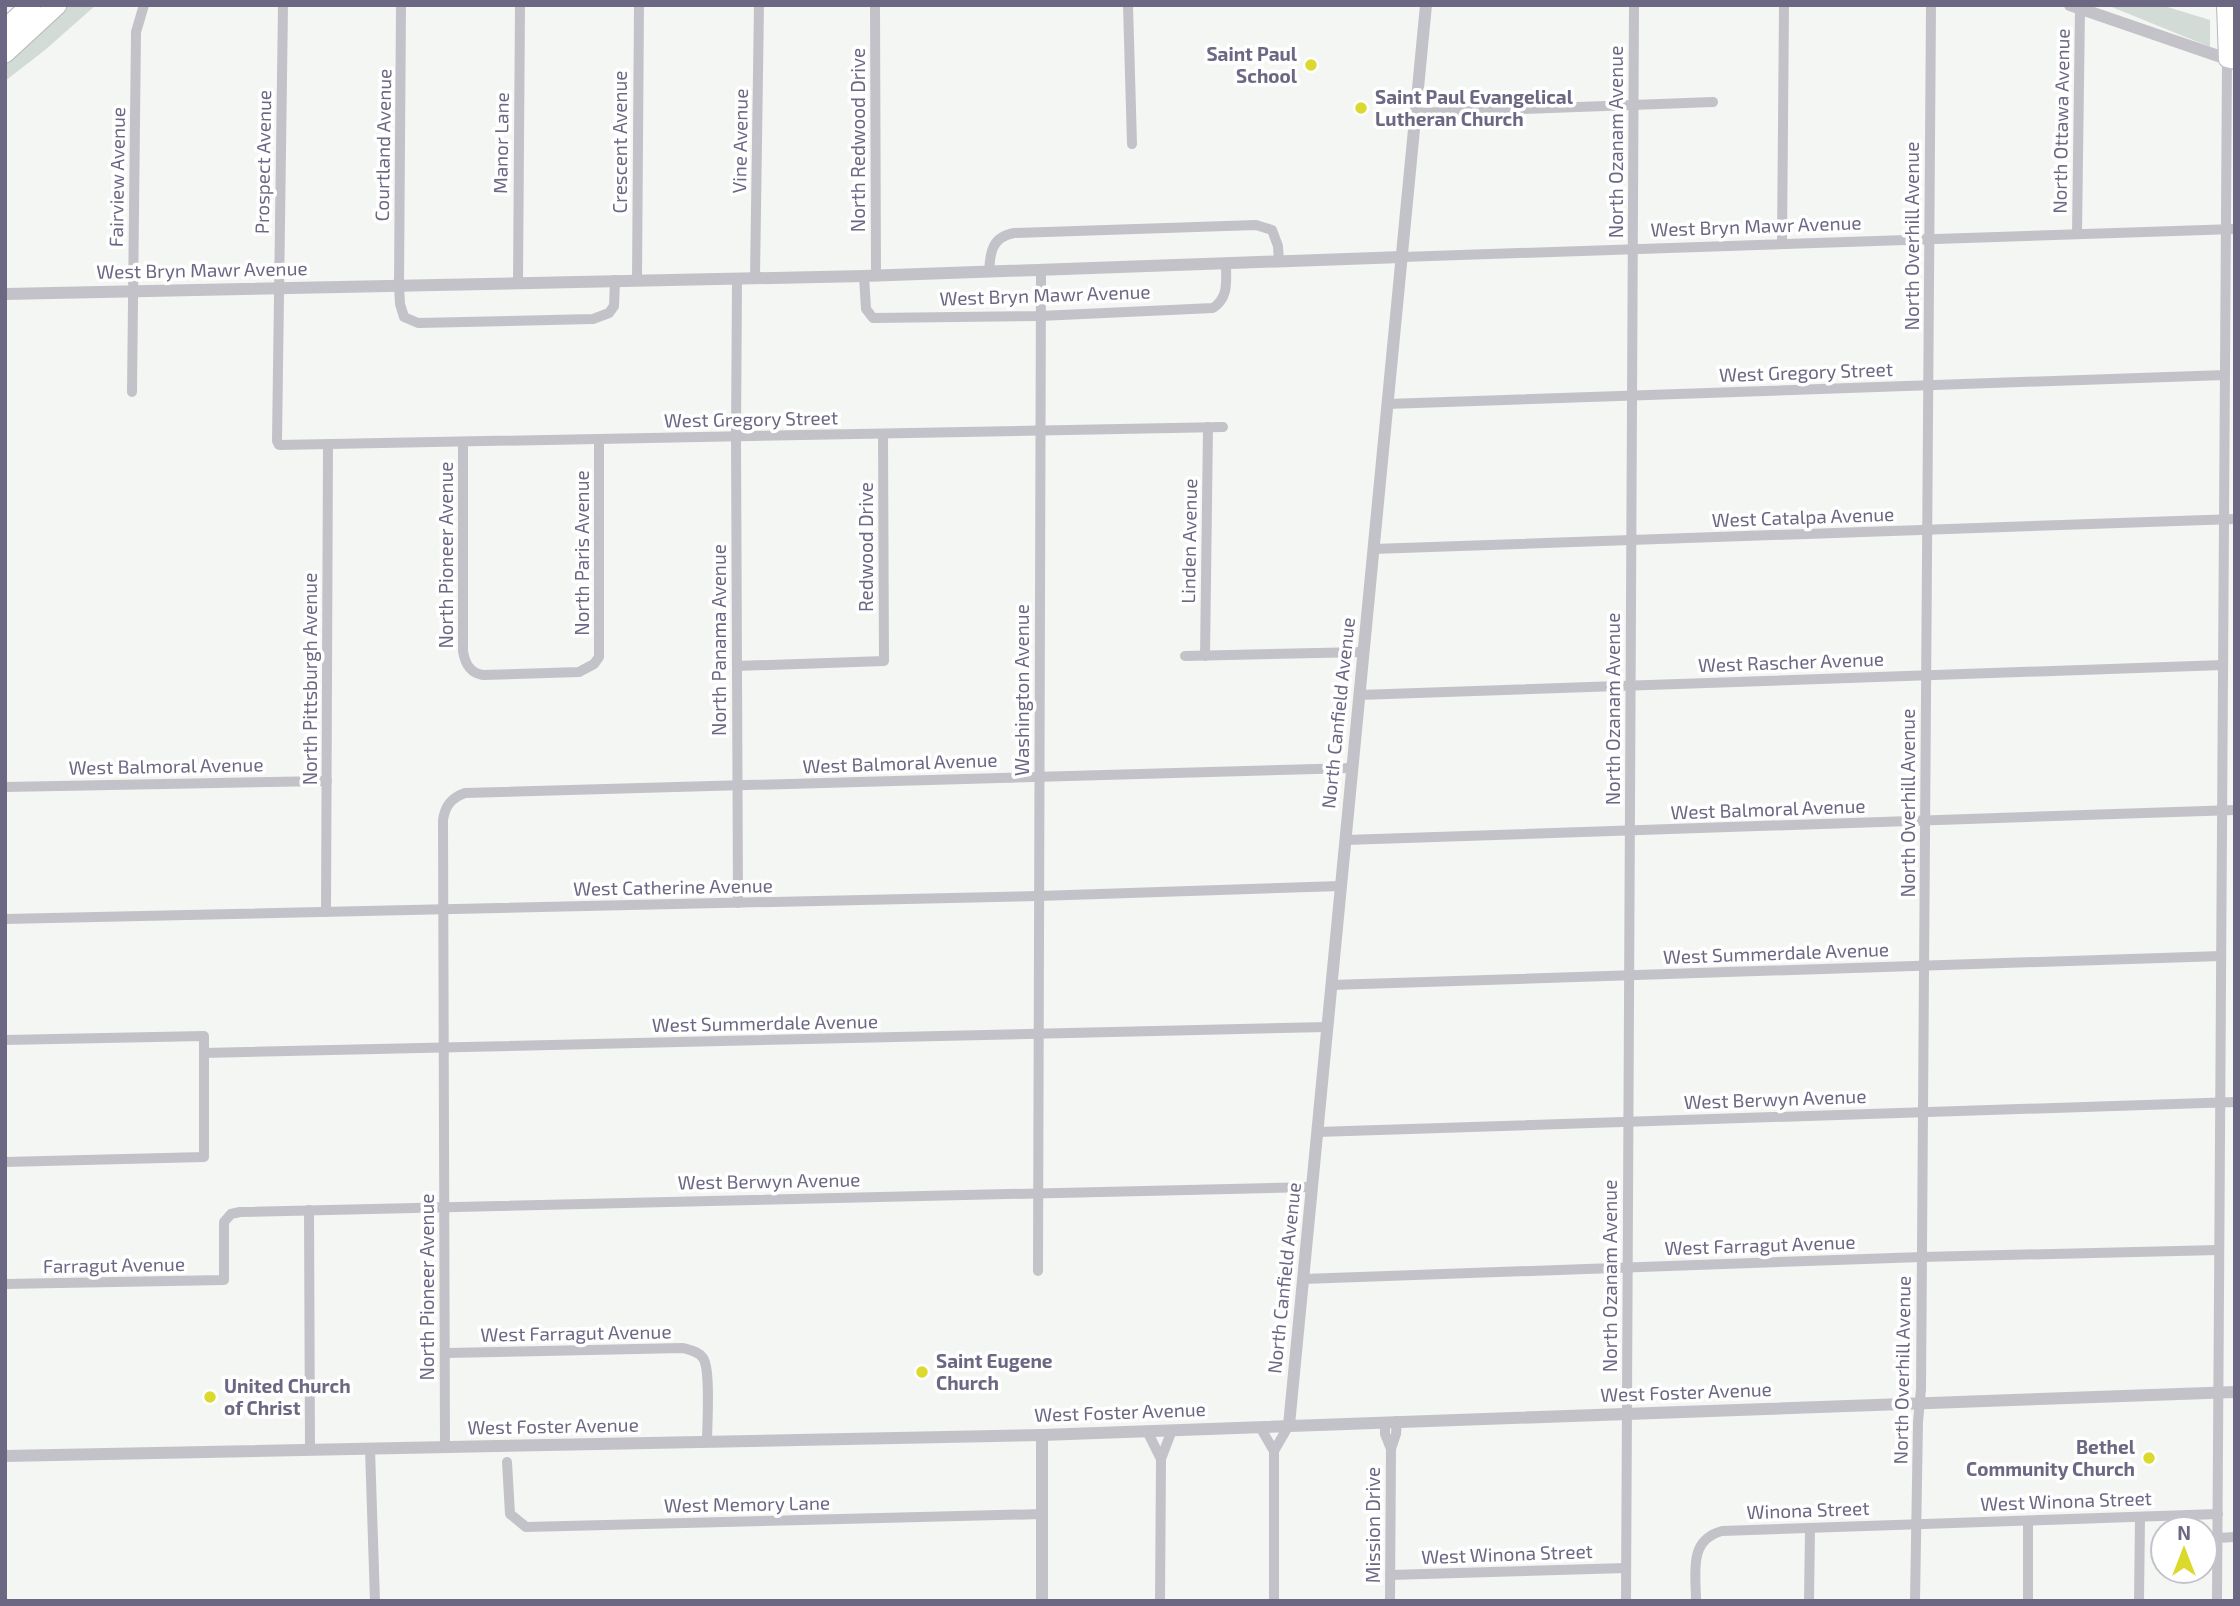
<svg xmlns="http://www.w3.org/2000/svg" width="2240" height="1606" viewBox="0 0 2240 1606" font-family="'Exo 2',sans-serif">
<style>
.green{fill:#d3dbd6}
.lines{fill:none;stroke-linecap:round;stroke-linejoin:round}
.primary-casing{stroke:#b7b5bd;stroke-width:18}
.motorway-casing{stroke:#b6b5bb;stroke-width:21}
.minor{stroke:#c3c2c9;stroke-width:10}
.tertiary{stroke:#c3c2c9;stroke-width:12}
.primary{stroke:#fff;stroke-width:16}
.motorway{stroke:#fff;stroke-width:19}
.poi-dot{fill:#dcd92e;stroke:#fff;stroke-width:2.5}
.labels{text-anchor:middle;stroke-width:7;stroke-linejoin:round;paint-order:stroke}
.poi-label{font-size:19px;font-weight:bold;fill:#6c6783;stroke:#fff;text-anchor:start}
.street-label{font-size:19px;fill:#6c6783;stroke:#fff}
</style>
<rect width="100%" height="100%" fill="#f4f6f3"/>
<!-- green -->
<g class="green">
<path d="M67,5H96L45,50L5,81V62Z"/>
<path d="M2107,5H2161L2210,20V47Z"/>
</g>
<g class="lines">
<defs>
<path id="primary" d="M2225,5L2227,59L2235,61"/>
<g id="motorway">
<path d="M2226,5L2235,8"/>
<path d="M5,29L31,5"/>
<path d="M5,53L57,5"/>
</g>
</defs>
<!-- primary casing -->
<use href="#primary" class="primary-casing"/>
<!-- motorway casing -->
<use href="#motorway" class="motorway-casing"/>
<!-- minor -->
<g class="minor">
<path d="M283,5L277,441L279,445L1223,427"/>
<path d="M401,5L399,285L400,304L404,317L418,323L593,319L609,313L614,306L615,280"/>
<path d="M875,5L876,275"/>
<path d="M1128,5L1132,144"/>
<path d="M1416,113L1713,102"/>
<path d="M2077,234L2080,8"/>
<path d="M1782,243L1784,5"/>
<path d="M1402,257L2235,229"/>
<path d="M989,272C990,252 992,237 1014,233L1256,225L1272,230L1278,246L1279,262"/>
<path d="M864,276L866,309L873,318L1040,316L1213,308C1229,297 1226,282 1226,264"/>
<path d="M755,277L759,5"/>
<path d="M737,278L736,437L738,903"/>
<path d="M637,280L639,5"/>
<path d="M518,282L520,5"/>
<path d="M132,392L136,32L144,5"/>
<path d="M1387,404L2225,375"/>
<path d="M463,443V651C465,664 470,673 483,675L579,672L594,664L599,657V440"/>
<path d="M1373,549L2235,519"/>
<path d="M1185,656L1363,652"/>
<path d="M1205,656L1208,427"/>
<path d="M737,666L884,661L883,434"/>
<path d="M1359,695L2223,665"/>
<path d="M5,787L327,781"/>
<path d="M1345,840L2235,810"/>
<path d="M326,912L328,446"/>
<path d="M5,919L1039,896L1341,886"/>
<path d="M1331,985L2221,956"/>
<path d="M5,1040L204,1036V1157L5,1162"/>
<path d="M204,1053L1327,1027"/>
<path d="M1317,1132L2235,1102"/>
<path d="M309,1210L310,1450"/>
<path d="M1038,1271L1041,270"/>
<path d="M1303,1279L1922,1257L2219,1250"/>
<path d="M5,1284L224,1280V1222L231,1214L240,1212L1312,1187"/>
<path d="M445,1353L683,1348C690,1350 698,1351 703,1358C711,1369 707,1425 707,1442"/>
<path d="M1385,1422V1434L1391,1449"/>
<path d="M1260,1427L1274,1451V1601"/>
<path d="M1147,1431L1161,1459"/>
<path d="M445,1448L443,820C445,806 451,798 465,793L1352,768"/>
<path d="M370,1449L375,1601"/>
<path d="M1274,1451L1289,1425"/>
<path d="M507,1462L510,1514L526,1527L1042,1514"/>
<path d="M2217,1538L2235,1537"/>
<path d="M1390,1575L1626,1568"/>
<path d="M1160,1601L1161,1459L1172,1430"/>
<path d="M1390,1601L1391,1449L1396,1434L1397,1421"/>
<path d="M1626,1601L1634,5"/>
<path d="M1696,1601C1696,1573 1688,1540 1722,1531L2218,1514"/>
<path d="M1809,1601L1810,1528"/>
<path d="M1915,1601L1918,1422L1921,1389L1931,5"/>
<path d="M2028,1601V1521"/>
<path d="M2139,1601L2140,1517"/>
<path d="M2217,1601L2227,59"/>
</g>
<!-- tertiary -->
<g class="tertiary">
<path d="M2070,5L2227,59"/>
<path d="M5,294L864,276L1402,257"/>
<path d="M1289,1425L1426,5"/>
<path d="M5,1456L1042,1435L2235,1392"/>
<path d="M1042,1601V1435"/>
</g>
<!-- primary -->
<use href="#primary" class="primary"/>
<!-- motorway -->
<use href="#motorway" class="motorway"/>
</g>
<!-- markers -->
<g class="poi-dot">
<circle cx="1311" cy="65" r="7"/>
<circle cx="1361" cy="108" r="7"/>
<circle cx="922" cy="1372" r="7"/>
<circle cx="210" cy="1397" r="7"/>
<circle cx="2149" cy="1458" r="7"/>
</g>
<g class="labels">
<!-- poi labels -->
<g class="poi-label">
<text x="1297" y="61" text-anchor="end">Saint Paul<tspan x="1297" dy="22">School</tspan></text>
<text x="1375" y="104">Saint Paul Evangelical<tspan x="1375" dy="22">Lutheran Church</tspan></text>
<text x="936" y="1368">Saint Eugene<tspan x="936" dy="22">Church</tspan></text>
<text x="224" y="1393">United Church<tspan x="224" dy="22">of Christ</tspan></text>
<text x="2135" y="1454" text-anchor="end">Bethel<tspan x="2135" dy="22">Community Church</tspan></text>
</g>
<!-- street labels -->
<g class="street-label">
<text transform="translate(2061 121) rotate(-89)" y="7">North Ottawa Avenue</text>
<text transform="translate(858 140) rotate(-90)" y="7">North Redwood Drive</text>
<text transform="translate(740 141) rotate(-89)" y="7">Vine Avenue</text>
<text transform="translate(620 142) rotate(-90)" y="7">Crescent Avenue</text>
<text transform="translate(1616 142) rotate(-90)" y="7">North Ozanam Avenue</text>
<text transform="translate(501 143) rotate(-89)" y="7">Manor Lane</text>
<text transform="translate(383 145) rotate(-89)" y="7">Courtland Avenue</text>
<text transform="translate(263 162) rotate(-89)" y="7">Prospect Avenue</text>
<text transform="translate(117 177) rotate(-89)" y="7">Fairview Avenue</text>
<text transform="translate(1756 226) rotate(-2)" y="7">West Bryn Mawr Avenue</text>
<text transform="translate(1912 236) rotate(-90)" y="7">North Overhill Avenue</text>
<text transform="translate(202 270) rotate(-1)" y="7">West Bryn Mawr Avenue</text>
<text transform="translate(1045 295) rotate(-2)" y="7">West Bryn Mawr Avenue</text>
<text transform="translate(1806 372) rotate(-2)" y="7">West Gregory Street</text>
<text transform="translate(751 419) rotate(-1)" y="7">West Gregory Street</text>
<text transform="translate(1803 517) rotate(-2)" y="7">West Catalpa Avenue</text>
<text transform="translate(1189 541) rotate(-89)" y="7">Linden Avenue</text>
<text transform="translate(866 547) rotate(-90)" y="7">Redwood Drive</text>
<text transform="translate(582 553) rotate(-90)" y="7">North Paris Avenue</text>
<text transform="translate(446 555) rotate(-90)" y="7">North Pioneer Avenue</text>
<text transform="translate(719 640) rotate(-90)" y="7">North Panama Avenue</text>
<text transform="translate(1791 662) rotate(-2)" y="7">West Rascher Avenue</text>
<text transform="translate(310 679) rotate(-90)" y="7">North Pittsburgh Avenue</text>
<text transform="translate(1022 690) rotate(-90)" y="7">Washington Avenue</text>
<text transform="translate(1613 709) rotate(-90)" y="7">North Ozanam Avenue</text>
<text transform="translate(1338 713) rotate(-84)" y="7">North Canfield Avenue</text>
<text transform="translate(900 763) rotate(-2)" y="7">West Balmoral Avenue</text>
<text transform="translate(166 766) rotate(-1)" y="7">West Balmoral Avenue</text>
<text transform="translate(1908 803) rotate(-90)" y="7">North Overhill Avenue</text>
<text transform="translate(1768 809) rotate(-2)" y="7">West Balmoral Avenue</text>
<text transform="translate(673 887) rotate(-1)" y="7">West Catherine Avenue</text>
<text transform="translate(1776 953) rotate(-2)" y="7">West Summerdale Avenue</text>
<text transform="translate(765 1023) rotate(-1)" y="7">West Summerdale Avenue</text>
<text transform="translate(1775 1099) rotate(-2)" y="7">West Berwyn Avenue</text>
<text transform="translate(769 1181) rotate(-1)" y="7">West Berwyn Avenue</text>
<text transform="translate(1760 1245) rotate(-2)" y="7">West Farragut Avenue</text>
<text transform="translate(114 1265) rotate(-1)" y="7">Farragut Avenue</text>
<text transform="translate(1610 1276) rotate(-90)" y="7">North Ozanam Avenue</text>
<text transform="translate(1284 1278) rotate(-84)" y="7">North Canfield Avenue</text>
<text transform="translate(427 1287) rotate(-90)" y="7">North Pioneer Avenue</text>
<text transform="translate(576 1333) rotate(-1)" y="7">West Farragut Avenue</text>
<text transform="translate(1902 1370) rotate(-89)" y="7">North Overhill Avenue</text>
<text transform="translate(1686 1392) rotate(-2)" y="7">West Foster Avenue</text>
<text transform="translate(1120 1412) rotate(-2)" y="7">West Foster Avenue</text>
<text transform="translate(553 1426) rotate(-1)" y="7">West Foster Avenue</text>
<text transform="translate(2066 1501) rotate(-2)" y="7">West Winona Street</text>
<text transform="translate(747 1504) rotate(-1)" y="7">West Memory Lane</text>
<text transform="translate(1808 1510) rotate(-2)" y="7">Winona Street</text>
<text transform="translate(1373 1525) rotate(-90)" y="7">Mission Drive</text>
<text transform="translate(1507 1554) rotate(-2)" y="7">West Winona Street</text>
</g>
</g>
<!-- border -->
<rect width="2240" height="1606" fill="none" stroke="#6c6783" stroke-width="14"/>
<!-- north arrow -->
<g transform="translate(2184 1550)"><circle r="33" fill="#ffffff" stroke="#c4c2cd" stroke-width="2"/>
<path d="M0-5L12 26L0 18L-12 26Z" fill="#dcd92e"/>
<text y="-10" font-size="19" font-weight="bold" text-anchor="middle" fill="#6c6783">N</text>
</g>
</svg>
